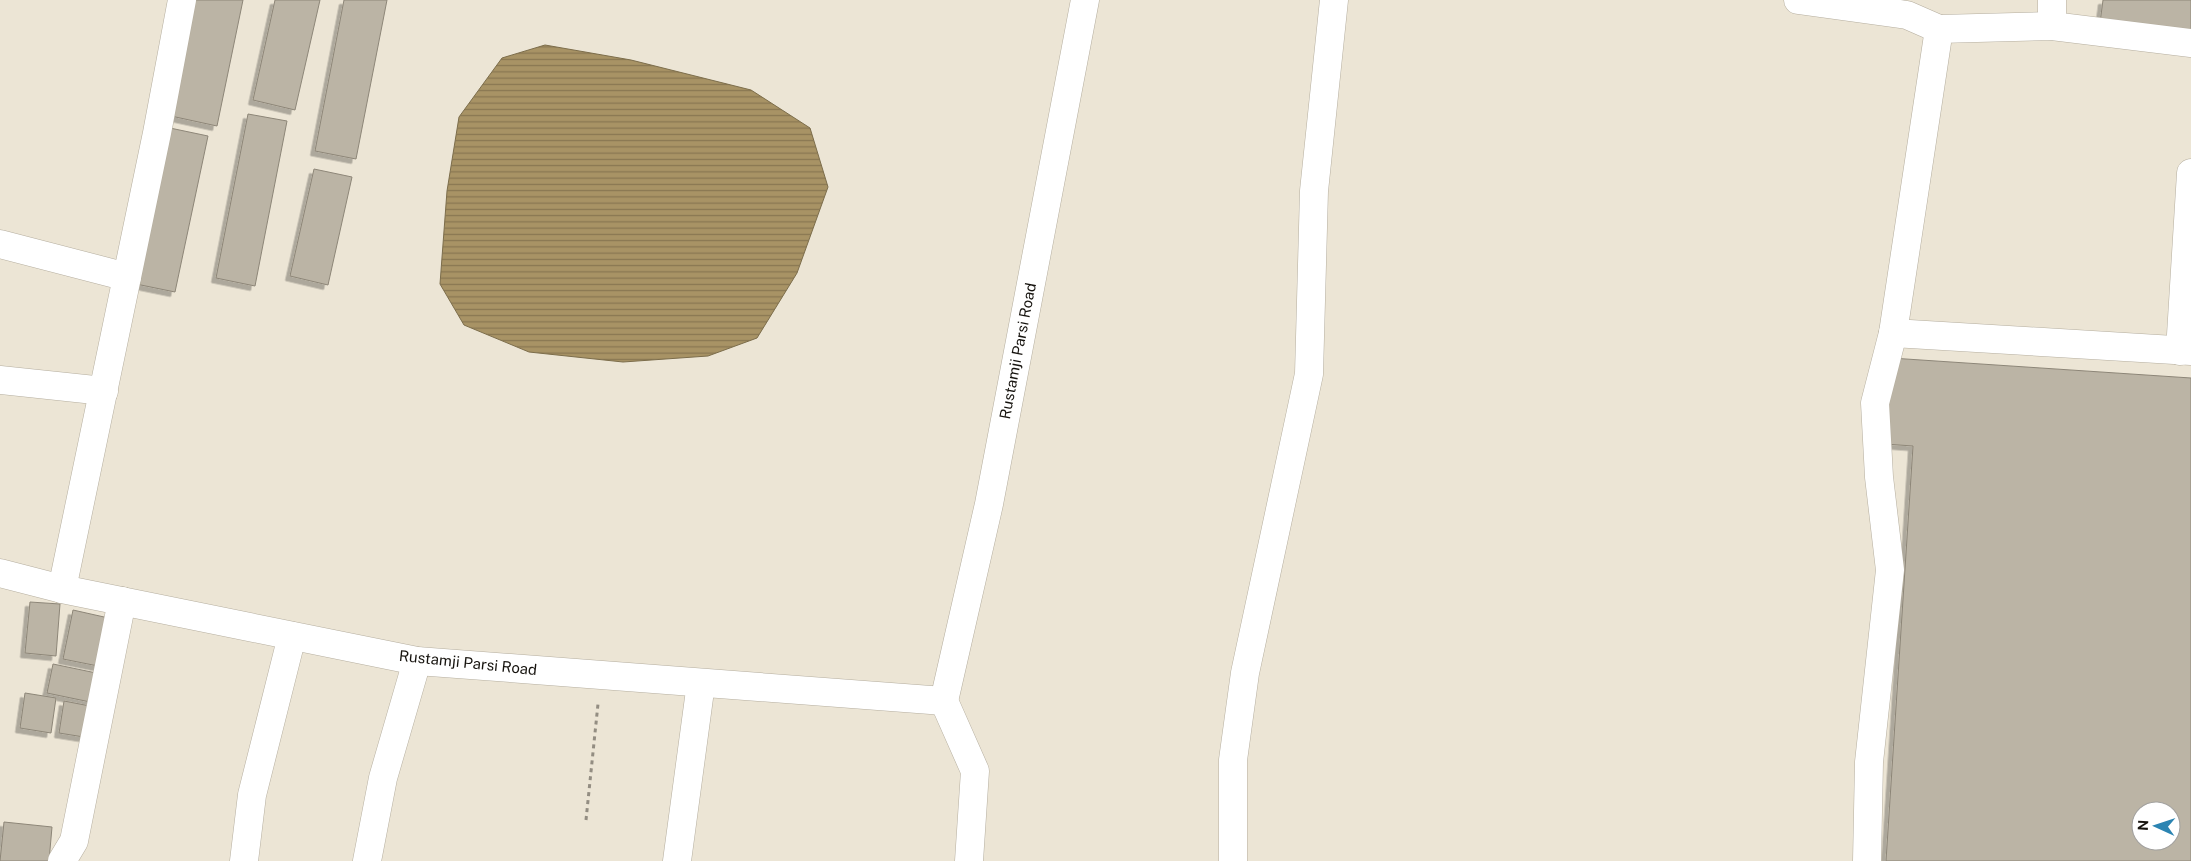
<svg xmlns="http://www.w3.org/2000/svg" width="2191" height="861" viewBox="0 0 2191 861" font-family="'Public Sans',sans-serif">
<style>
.water{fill:url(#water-rules);stroke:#7c6d4b}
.building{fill:#bbb4a5;stroke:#8d8678;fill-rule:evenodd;filter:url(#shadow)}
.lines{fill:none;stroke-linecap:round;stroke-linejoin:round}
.minor-casing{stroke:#b5ae9f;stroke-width:29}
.path{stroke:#938d82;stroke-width:3;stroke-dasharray:4 4;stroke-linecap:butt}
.minor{stroke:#fff;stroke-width:28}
.labels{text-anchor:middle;stroke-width:4;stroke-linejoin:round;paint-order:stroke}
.street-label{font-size:15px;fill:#16130e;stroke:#fff}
</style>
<defs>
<pattern id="water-rules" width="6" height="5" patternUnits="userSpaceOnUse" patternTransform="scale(1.25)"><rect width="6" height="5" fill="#a89365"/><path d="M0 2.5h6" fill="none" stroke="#887752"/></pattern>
<filter id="shadow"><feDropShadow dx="-4.5" dy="4.5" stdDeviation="0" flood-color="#0004"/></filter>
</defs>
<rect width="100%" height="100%" fill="#ece5d5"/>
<!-- water -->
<path class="water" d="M545,45L631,60L751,90L810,128L828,187L797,273L757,338L708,356L623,362L529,352L464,325L440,284L447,191L459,117L502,58Z"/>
<!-- building -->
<g class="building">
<path d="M195,0H243L217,126L171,116Z"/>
<path d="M275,0H320L295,110L253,100Z"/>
<path d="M344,0H387L356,159L315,151Z"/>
<path d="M2103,0H2191V35L2100,23Z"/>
<path d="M248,114L287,121L255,286L216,278Z"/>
<path d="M170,128L208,136L175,292L136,284Z"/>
<path d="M314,169L352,177L328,285L290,276Z"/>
<path d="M1891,358L2191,378V861H1886L1913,446L1885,444ZM2141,811H2171V841H2141Z"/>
<path d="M30,602L60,604L56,656L25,653Z"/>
<path d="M73,610L113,619L103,667L63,659Z"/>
<path d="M53,664L101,674L95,703L47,693Z"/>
<path d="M25,693L56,698L51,733L20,728Z"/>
<path d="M64,701L95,707L90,738L59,733Z"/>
<path d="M4,822L52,827L49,861H0Z"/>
</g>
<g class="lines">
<defs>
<g id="minor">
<path d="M1798,0L1907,15L1939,29"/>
<path d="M2052,26V0"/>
<path d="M2191,43L2052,26L1939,29L1893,333L2191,351"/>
<path d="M0,244L127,277"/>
<path d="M2180,351L2191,173"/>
<path d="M0,380L104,391"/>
<path d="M0,573L62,589L417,661L944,701L989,504L1085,0"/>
<path d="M62,589L157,133L182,0"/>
<path d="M944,701L975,771L969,861"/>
<path d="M62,861L74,841L122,601"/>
<path d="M244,861L252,795L292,636"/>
<path d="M367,861L383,778L417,661"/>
<path d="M677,861L701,683"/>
<path d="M1233,861V760L1245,673L1309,374L1314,191L1334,0"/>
<path d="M1867,861L1869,762L1890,570L1879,477L1875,403L1893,333"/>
</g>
</defs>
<!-- minor casing -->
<use href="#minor" class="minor-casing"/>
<!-- path -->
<path class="path" d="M586,820L598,704"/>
<!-- minor -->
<use href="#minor" class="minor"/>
</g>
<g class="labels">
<!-- street labels -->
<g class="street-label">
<text transform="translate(1018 351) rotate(-79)" y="5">Rustamji Parsi Road</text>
<text transform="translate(468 663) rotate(6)" y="5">Rustamji Parsi Road</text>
</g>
</g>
<!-- north arrow -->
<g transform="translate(2156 826) rotate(273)"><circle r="24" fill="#ffffff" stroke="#a2a19f"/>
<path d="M0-4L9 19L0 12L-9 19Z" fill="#2b84b2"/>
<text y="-8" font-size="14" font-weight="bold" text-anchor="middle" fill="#16130e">N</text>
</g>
</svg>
